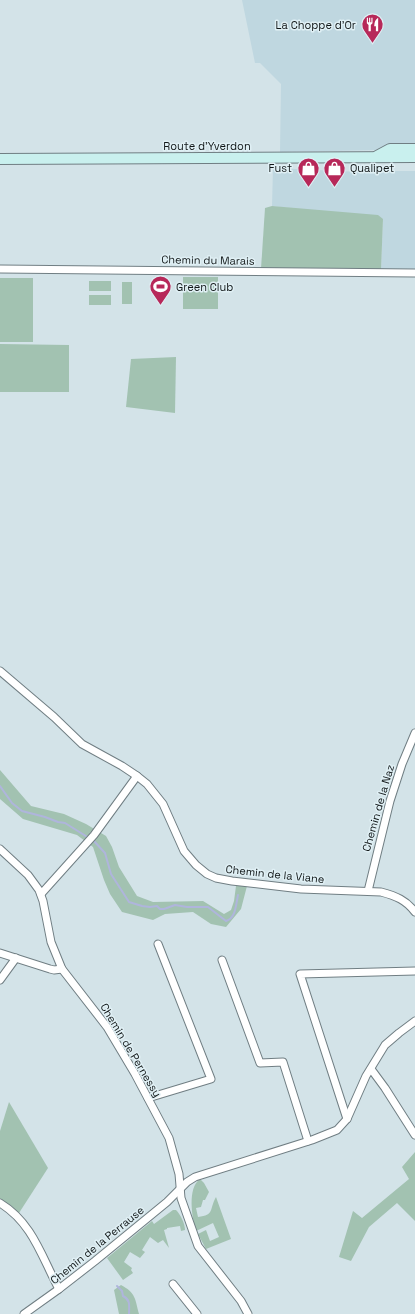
<svg xmlns="http://www.w3.org/2000/svg" width="415" height="1314" viewBox="0 0 415 1314" font-family="'Space Grotesk',sans-serif">
<style>
.built{fill:#bfd7e0}
.green{fill:#a2c2b1}
.lines{fill:none;stroke-linecap:round;stroke-linejoin:round}
.stream{stroke:#afb5dc;stroke-width:2}
.street-casing{stroke:#707e83;stroke-width:9}
.secondary-casing{stroke:#707e83;stroke-width:12}
.street{stroke:#fff;stroke-width:7}
.secondary{stroke:#c9f0ee;stroke-width:10}
.labels{text-anchor:middle;stroke-width:3;stroke-linejoin:round;paint-order:stroke}
.poi-label{font-size:11px;fill:#111718;stroke:#e0f0f5;text-anchor:end}
.street-label{font-size:11px;fill:#111718;stroke:#e0f0f5}
</style>
<rect width="100%" height="100%" fill="#d3e3e8"/>
<!-- built -->
<g class="built">
<path d="M242,0H415V147L379,150L280,152L281,84L260,63H255Z"/>
<path d="M273,168L383,173L384,171H415V270H381L383,219L272,206Z"/>
</g>
<!-- green -->
<g class="green">
<path d="M272,206L378,215L383,219L381,270L261,269L265,208Z"/>
<rect x="183" y="277" width="35" height="32"/>
<rect x="0" y="278" width="33" height="64"/>
<rect x="89" y="281" width="22" height="10"/>
<rect x="122" y="282" width="10" height="22"/>
<rect x="89" y="295" width="22" height="10"/>
<path d="M0,344L69,345V392H0Z"/>
<path d="M176,357L175,413L126,407L131,359Z"/>
<path d="M0,770L31,806L64,814L86,824L106,836L112,847L119,867L137,896L153,902L203,901L224,914L231,910L234,901L236,886H247L241,909L226,927L211,924L193,912L165,914L153,920L122,912L110,894L104,880L93,847L77,835L23,819L0,799Z"/>
<path d="M9,1102L48,1168L19,1213L0,1199V1131Z"/>
<path d="M415,1152V1221L397,1203L369,1227L351,1261L339,1257L353,1211L362,1218L409,1179L402,1167Z"/>
<path d="M200,1179L204,1183L209,1192L205,1200H203L201,1207L196,1208L198,1217C215,1215 209,1209 216,1197L231,1239L206,1249L198,1234L206,1230L210,1241L219,1237L213,1223L196,1231C192,1218 187,1188 200,1179Z"/>
<path d="M173,1210H176C181,1215 185,1224 185,1230L181,1231L180,1226L167,1228V1229L164,1230L169,1248L163,1240L158,1243L150,1237L142,1250L145,1252L140,1258L130,1252L124,1262L132,1268L131,1270L133,1273L123,1280L107,1258L152,1221L154,1224Z"/>
<path d="M121,1285C136,1293 135,1299 139,1314H119L114,1290Z"/>
</g>
<g class="lines">
<!-- stream -->
<g class="stream">
<path d="M0,786L12,803L22,811L45,817L58,822L65,823L89,838"/>
<path d="M93,840L105,853L111,874L129,902L142,906L150,907L157,906L160,909H164L175,905L187,907H208L226,921C236,918 236,904 238,895"/>
<path d="M117,1286L122,1291L123,1296C131,1300 129,1306 129,1314"/>
</g>
<defs>
<g id="street">
<path d="M0,269L415,273"/>
<path d="M0,671L54,717L82,744L122,766L137,776L147,784L163,804L184,851L196,865L207,874L216,878L232,881L301,889L381,892C396,896 406,900 415,912"/>
<path d="M0,849L28,875L39,890L43,901L51,942L62,969L107,1027L135,1074L169,1138L179,1174L181,1198L198,1246L241,1301L248,1314"/>
<path d="M368,891L390,801L402,764L415,733"/>
<path d="M41,894L94,835L137,776"/>
<path d="M0,953L50,969L54,970L62,969"/>
<path d="M222,960L260,1063L283,1062L308,1141"/>
<path d="M0,980L16,958"/>
<path d="M371,1069L385,1088L415,1135"/>
<path d="M148,1098L211,1079L158,944"/>
<path d="M347,1119L300,974L415,971"/>
<path d="M0,1203C33,1223 42,1258 59,1289"/>
<path d="M173,1284L197,1314"/>
<path d="M24,1314L59,1289L95,1261L167,1202L187,1182L195,1177L312,1140L337,1130L347,1119L366,1076L385,1045L399,1033L415,1021"/>
</g>
<g id="secondary">
<path d="M377,156L390,149H415"/>
<path d="M0,159L415,157"/>
</g>
</defs>
<!-- street casing -->
<use href="#street" class="street-casing"/>
<!-- secondary casing -->
<use href="#secondary" class="secondary-casing"/>
<!-- street -->
<use href="#street" class="street"/>
<!-- secondary -->
<use href="#secondary" class="secondary"/>
</g>
<!-- icons -->
<defs>
<symbol id="restaurant-pin" viewBox="-11 -11 22 30"><path d="M0 17L-7.5 6A9.5 9.5 0 1 1 7.5 6Z" fill="#b72859" stroke="#e0f0f5"/><path d="M-5-6h1v4h1v-4h1v4h1v-4h1v5L-1.5 .5V6h-2V.5L-5-1ZM5-6V6H3V1.5H1.5Q1.5-4 5-6Z" fill="#fff"/></symbol>
<symbol id="shop-pin" viewBox="-11 -11 22 30"><path d="M0 17L-7.5 6A9.5 9.5 0 1 1 7.5 6Z" fill="#b72859" stroke="#e0f0f5"/><path d="M-5-2.5h2.3a2.7 3.5 0 0 1 5.4 0H5L5.5 6h-11ZM-1.5-2.5h3a1.5 2.3 0 0 0-3 0Z" fill="#fff"/></symbol>
<symbol id="stadium-pin" viewBox="-11 -11 22 30"><path d="M0 17L-7.5 6A9.5 9.5 0 1 1 7.5 6Z" fill="#b72859" stroke="#e0f0f5"/><path d="M0-5a6.5 5 0 1 0 0 10a6.5 5 0 1 0 0-10ZM-3.5-1.8h7v3.6h-7Z" fill="#fff"/></symbol>
</defs>
<g fill-rule="evenodd">
<use href="#restaurant-pin" x="360" y="12" width="25" height="34"/>
<use href="#shop-pin" x="296" y="156" width="25" height="34"/>
<use href="#shop-pin" x="322" y="156" width="25" height="34"/>
<use href="#stadium-pin" x="148" y="274" width="25" height="34"/>
</g>
<g class="labels">
<!-- poi labels -->
<g class="poi-label">
<text x="356" y="29">La Choppe d'Or</text>
<text x="292" y="172">Fust</text>
<text x="350" y="172" text-anchor="start">Qualipet</text>
<text x="176" y="291" text-anchor="start">Green Club</text>
</g>
<!-- street labels -->
<g class="street-label">
<text x="207" y="150">Route d'Yverdon</text>
<text transform="translate(208 260) rotate(1)" y="4">Chemin du Marais</text>
<text transform="translate(378 808) rotate(-74)" y="4">Chemin de la Naz</text>
<text transform="translate(275 874) rotate(6)" y="4">Chemin de la Viane</text>
<text transform="translate(131 1050) rotate(59)" y="4">Chemin de Pernessy</text>
<text transform="translate(97 1245) rotate(-39)" y="4">Chemin de la Perrause</text>
</g>
</g>
</svg>
